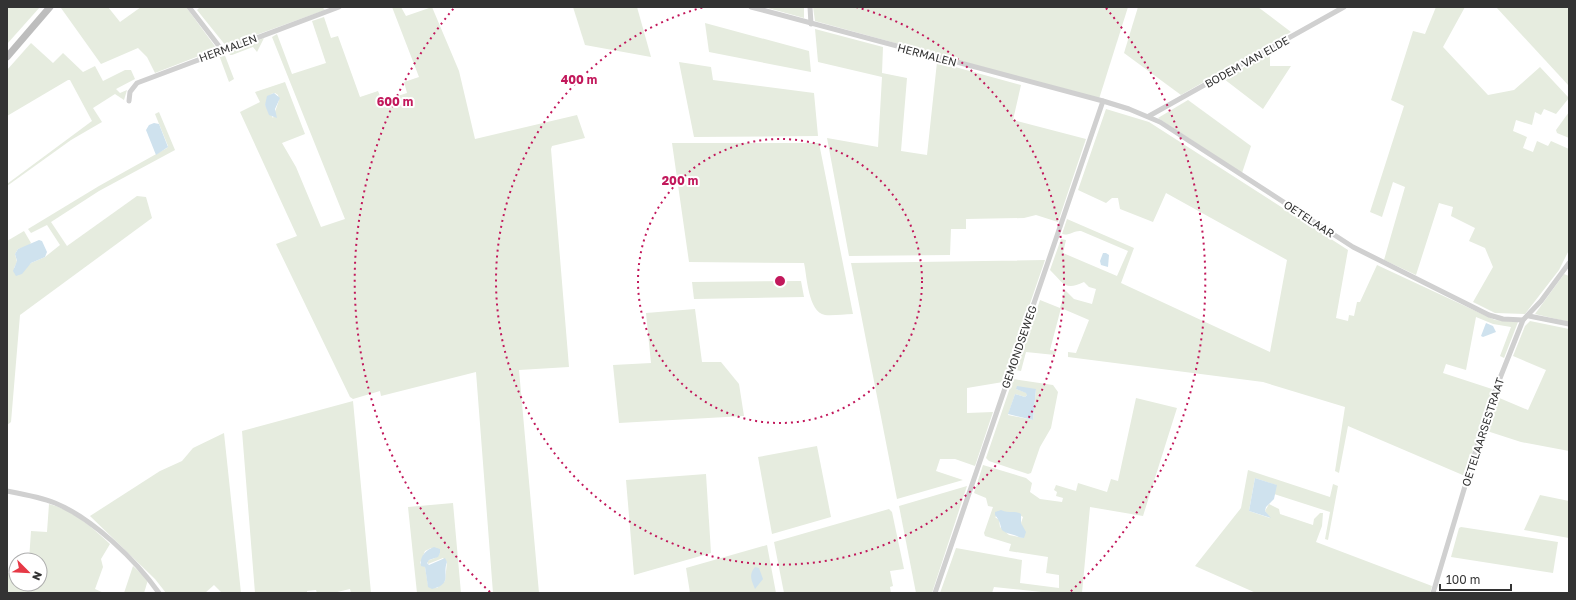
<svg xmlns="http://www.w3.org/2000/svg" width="1576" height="600" viewBox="0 0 1576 600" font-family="'Golos Text',sans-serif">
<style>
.green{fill:#e6ecdf;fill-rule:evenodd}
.water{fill:#cfe2ee}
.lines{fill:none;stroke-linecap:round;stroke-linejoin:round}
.minor{stroke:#d0d0d0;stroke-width:5}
.secondary{stroke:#bdbdbd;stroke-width:7}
.ring{fill:none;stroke:#c2185b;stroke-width:2;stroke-dasharray:2 4}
.labels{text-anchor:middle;stroke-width:4;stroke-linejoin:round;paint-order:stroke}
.street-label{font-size:11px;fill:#333;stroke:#fff}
.centre{fill:#c2185b;stroke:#fff;stroke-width:2}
.ring-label{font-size:12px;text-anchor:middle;font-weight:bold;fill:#c2185b;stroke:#fff;stroke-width:4;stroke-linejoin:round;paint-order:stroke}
</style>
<rect width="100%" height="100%" fill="#fff"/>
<!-- green -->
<g class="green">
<path d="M7,7H40L7,44Z"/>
<path d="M62,7H108L120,22L141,7H186L217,49L155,73L147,57L138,48L101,64L61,8Z"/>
<path d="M200,7H322L325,10L226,46L197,10Z"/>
<path d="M392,7H401L406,16L432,7L459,71L475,139L577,115L585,138L552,146L551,149L569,367L519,370L539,593H493L476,372L381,396L380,391L353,399L350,397L276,244L297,236L240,112L260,102L255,92L285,82L305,134L282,143L296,167L321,227L345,219L272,37L277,34L292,74L326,63L312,21L324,17L331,38L338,36L360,97L378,91L382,101L407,93L404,82L419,77ZM275,93L278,95L279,100L273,118L265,105L271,94Z"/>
<path d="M573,7H637L651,57L585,45Z"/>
<path d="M764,7H804V18Z"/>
<path d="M813,7H1128L1099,99L815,21Z"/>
<path d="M1138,7H1258L1291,32L1181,95L1124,53Z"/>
<path d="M1436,7H1465L1443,47L1488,95L1514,90L1540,67L1569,98L1556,114L1544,109L1541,115L1535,112L1532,125L1516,120L1513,131L1527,137L1523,148L1533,152L1537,141L1548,146L1551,141L1569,149V250L1559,270L1525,314L1495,313L1473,302L1493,267L1485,248L1469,241L1475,228L1451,216L1453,207L1439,203L1416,275L1384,260L1405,187L1393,182L1382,217L1370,212L1404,106L1391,100L1413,31L1425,34Z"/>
<path d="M1496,7H1569V86Z"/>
<path d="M705,23L809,51L811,72L709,52Z"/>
<path d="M815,29L883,47L882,73L907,78L901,151L927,155L937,62L1021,85L1013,120L1086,139L1058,222L1036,215L1024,218L966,219V229H951L950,255L849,256L827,138L878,147L882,77L818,62Z"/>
<path d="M264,38L257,52L253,47L232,55H230L228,52Z"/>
<path d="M31,43L53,63L63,53L83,72L95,66L103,81L125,70H131L135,79L116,89L120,93L127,90L124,100L115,94L93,108L102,122L71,140L7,186V184L92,121L70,80H68L7,116V70Z"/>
<path d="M1270,52V66H1291L1263,109L1224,79Z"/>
<path d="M224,53L234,79L229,82L219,55Z"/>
<path d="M679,62L711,67L713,80L814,93L818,136L694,137Z"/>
<path d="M1188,100L1251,146L1242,173L1158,118Z"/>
<path d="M1106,109L1149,122L1348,250L1336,318L1348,321L1349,315L1354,316L1357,302H1360L1377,265L1495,320L1518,322L1504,358L1500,356L1511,327L1493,324L1476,317L1466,370L1446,364L1443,373L1492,389L1465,476L1348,426L1339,473L1335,471L1345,407L1263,382L1068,357V352L1076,353L1089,320L1061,308L1050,350L1056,351L1055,355L1026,352L1021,371L1016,370L1040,300L1060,308L1065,290L1074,299L1092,304L1096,289L1089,287L1084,282C1065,291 1064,284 1050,270L1061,239L1066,240L1063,253L1117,276L1128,251L1081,231C1075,230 1069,236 1062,234L1067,219L1134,248L1121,283L1270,352L1287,260L1166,193L1153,222L1120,209L1118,198H1112L1106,203L1078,190Z"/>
<path d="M159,112L175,150L99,191L51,222L67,246L137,196L146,197L152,218L20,315L11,422L7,425V241L24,231L31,243L28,246L18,249L15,254L17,262L14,268L26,267L31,263L45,257L60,245L47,225L31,233L28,229L99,186L167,148L168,146L155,114Z"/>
<path d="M1569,112V138L1557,133L1556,130Z"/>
<path d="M672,143H819L853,314C844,314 833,316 825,315C808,312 807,276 804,263L689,262Z"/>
<path d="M1045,260L1003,382L967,388V413L993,412L975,466L955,459H940L936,471L963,480L897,499L851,263Z"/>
<path d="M1564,274L1569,276V322L1535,314Z"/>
<path d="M801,281L804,297L694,299L692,282Z"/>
<path d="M695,309L702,362H721L739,384L744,416L619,423L613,365L651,363L646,313Z"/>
<path d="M1530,321L1569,329V451L1521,442L1487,431L1497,397L1528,410L1546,370L1513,356L1525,326Z"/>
<path d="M1013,379L1053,385L1058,392L1051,428L1040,447L1031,473L1028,474L989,461L986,458ZM1016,389H1036L1033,420L1008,415L1015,394L1025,397L1027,395V393Z"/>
<path d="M1136,398L1177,408L1143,516L1090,507L1082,593H1051L994,587L992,593H940L956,548L1022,560L1020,583L1059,588V575L1046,573L1048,557L1009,551L1011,544L985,536L984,533L993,507L988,506L986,498L974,493L983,465L1026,478L1032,483L1030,492L1040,499L1062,502L1063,498L1056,496L1057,492L1054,490L1056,485L1076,491L1078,483L1107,492L1111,479L1118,481ZM1006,512H1014L1023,517L1021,523L1024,538L1009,535L1000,527L999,520L995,517Z"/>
<path d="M353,401L371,593H351L350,589L333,593H317L316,590L307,591V593H255L242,431Z"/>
<path d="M224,433L241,593H222L214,585L205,593H166L155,579L90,516L160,471L182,461L193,448Z"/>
<path d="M817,446L831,517L772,534L758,457Z"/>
<path d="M1248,470L1330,497L1333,484L1338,486L1328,540L1325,539L1330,512L1274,494L1276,485L1255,478L1249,511L1270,518L1265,511L1269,504L1279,509L1280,514L1313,525L1314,519L1320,513H1323L1322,526L1316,542L1432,586L1430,593H1256L1195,566L1241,508Z"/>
<path d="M706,474L711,553L634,575L626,480Z"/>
<path d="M967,486L932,593H916L899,506Z"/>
<path d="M1540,495L1569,501V538L1524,530Z"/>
<path d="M453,503L461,593H417L408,507ZM431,548L440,551V553L435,558L427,561L428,564L443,558L447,562L445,581L437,588L428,585L425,567L420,563L425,551Z"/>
<path d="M49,504C73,510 93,528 110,544L101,559L103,567L95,589L104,593H7V573H16V584H40V560H29L31,531L47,532Z"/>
<path d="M889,509L892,512L904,569L890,571L893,586L890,587L891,593H784L774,542Z"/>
<path d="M1461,527L1558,542L1553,573L1451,557L1459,528Z"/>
<path d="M767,545L776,593H690L686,568Z"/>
<path d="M133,566L148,580L144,593H124Z"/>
</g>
<!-- water -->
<g class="water">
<path d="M274,93L280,98L275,109L277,118L269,115L265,105L267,96Z"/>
<path d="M154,123L159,124L168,147L156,155L146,130L149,125Z"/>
<path d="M39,240L42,241L47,252L45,257L31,263L22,274L16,276L13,271L17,261L15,254L18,249Z"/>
<path d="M1103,253H1106L1109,255L1108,267L1101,265L1100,261Z"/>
<path d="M1486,323L1493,326L1496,332L1483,337L1481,336Z"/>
<path d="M1017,386L1036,389L1033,420L1008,414L1015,394L1025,397L1027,395L1026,393L1016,389Z"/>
<path d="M1255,478L1277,485L1274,499L1266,507L1265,511L1271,518L1249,511Z"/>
<path d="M1001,510C1010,514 1014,510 1021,514V523L1026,532L1024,538C1019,538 1018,536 1014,535C994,530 1006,528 995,515V512Z"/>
<path d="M434,547L440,549V553L438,557L429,560L427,563L429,565L445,558L447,562C442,574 453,584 432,589L428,587L425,567L421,566C419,556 426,550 434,547Z"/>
<path d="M755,567L759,568L763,579L755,589C752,581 748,575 755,567Z"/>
</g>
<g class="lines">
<!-- minor -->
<g class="minor">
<path d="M189,7L222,50"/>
<path d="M751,7L1103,101L1129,109L1160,122L1353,247L1489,315L1503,319L1523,320"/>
<path d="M810,7L811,24"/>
<path d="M129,101L130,92L137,83L339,7"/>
<path d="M1149,116L1344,7"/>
<path d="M1529,316L1569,324"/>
<path d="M7,491C23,494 40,497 55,503C92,518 136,560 159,593"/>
<path d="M935,593L1103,101"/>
<path d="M1433,593L1489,406L1523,320L1541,301L1569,263"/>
</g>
<!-- secondary -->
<path class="secondary" d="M7,57L50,7"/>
</g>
<!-- distance rings -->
<g class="ring">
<circle cx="780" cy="281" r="142"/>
<path d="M856 7A284 284 0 1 1 704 7"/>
<path d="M490 592A425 425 0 0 1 454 8M1106 8A425 425 0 0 1 1070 592"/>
</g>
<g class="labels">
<!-- street labels -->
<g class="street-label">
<text transform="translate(228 48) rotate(-20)" y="4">HERMALEN</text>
<text transform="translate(927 55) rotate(15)" y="4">HERMALEN</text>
<text transform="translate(1247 62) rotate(-29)" y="4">BODEM VAN ELDE</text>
<text transform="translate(1309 219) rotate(33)" y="4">OETELAAR</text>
<text transform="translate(1019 347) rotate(-71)" y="4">GEMONDSEWEG</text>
<text transform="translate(1483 432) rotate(-72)" y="4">OETELAARSESTRAAT</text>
</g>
</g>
<circle cx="780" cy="281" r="6" class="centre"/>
<g class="ring-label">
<text x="579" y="84">400 m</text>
<text x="395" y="106">600 m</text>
<text x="680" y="185">200 m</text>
</g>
<!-- border -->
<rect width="1576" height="600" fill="none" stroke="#333333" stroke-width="16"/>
<!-- north arrow -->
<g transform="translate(28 572) rotate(114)"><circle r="19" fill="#ffffff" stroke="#adadad"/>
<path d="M0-3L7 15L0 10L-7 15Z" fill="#e63946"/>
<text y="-6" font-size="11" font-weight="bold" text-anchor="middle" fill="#333333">N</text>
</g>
<!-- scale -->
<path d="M1440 584v6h71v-6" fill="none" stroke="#333333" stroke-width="2"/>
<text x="1446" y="584" font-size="12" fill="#333333" stroke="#ffffff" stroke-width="3" paint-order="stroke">100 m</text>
</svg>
